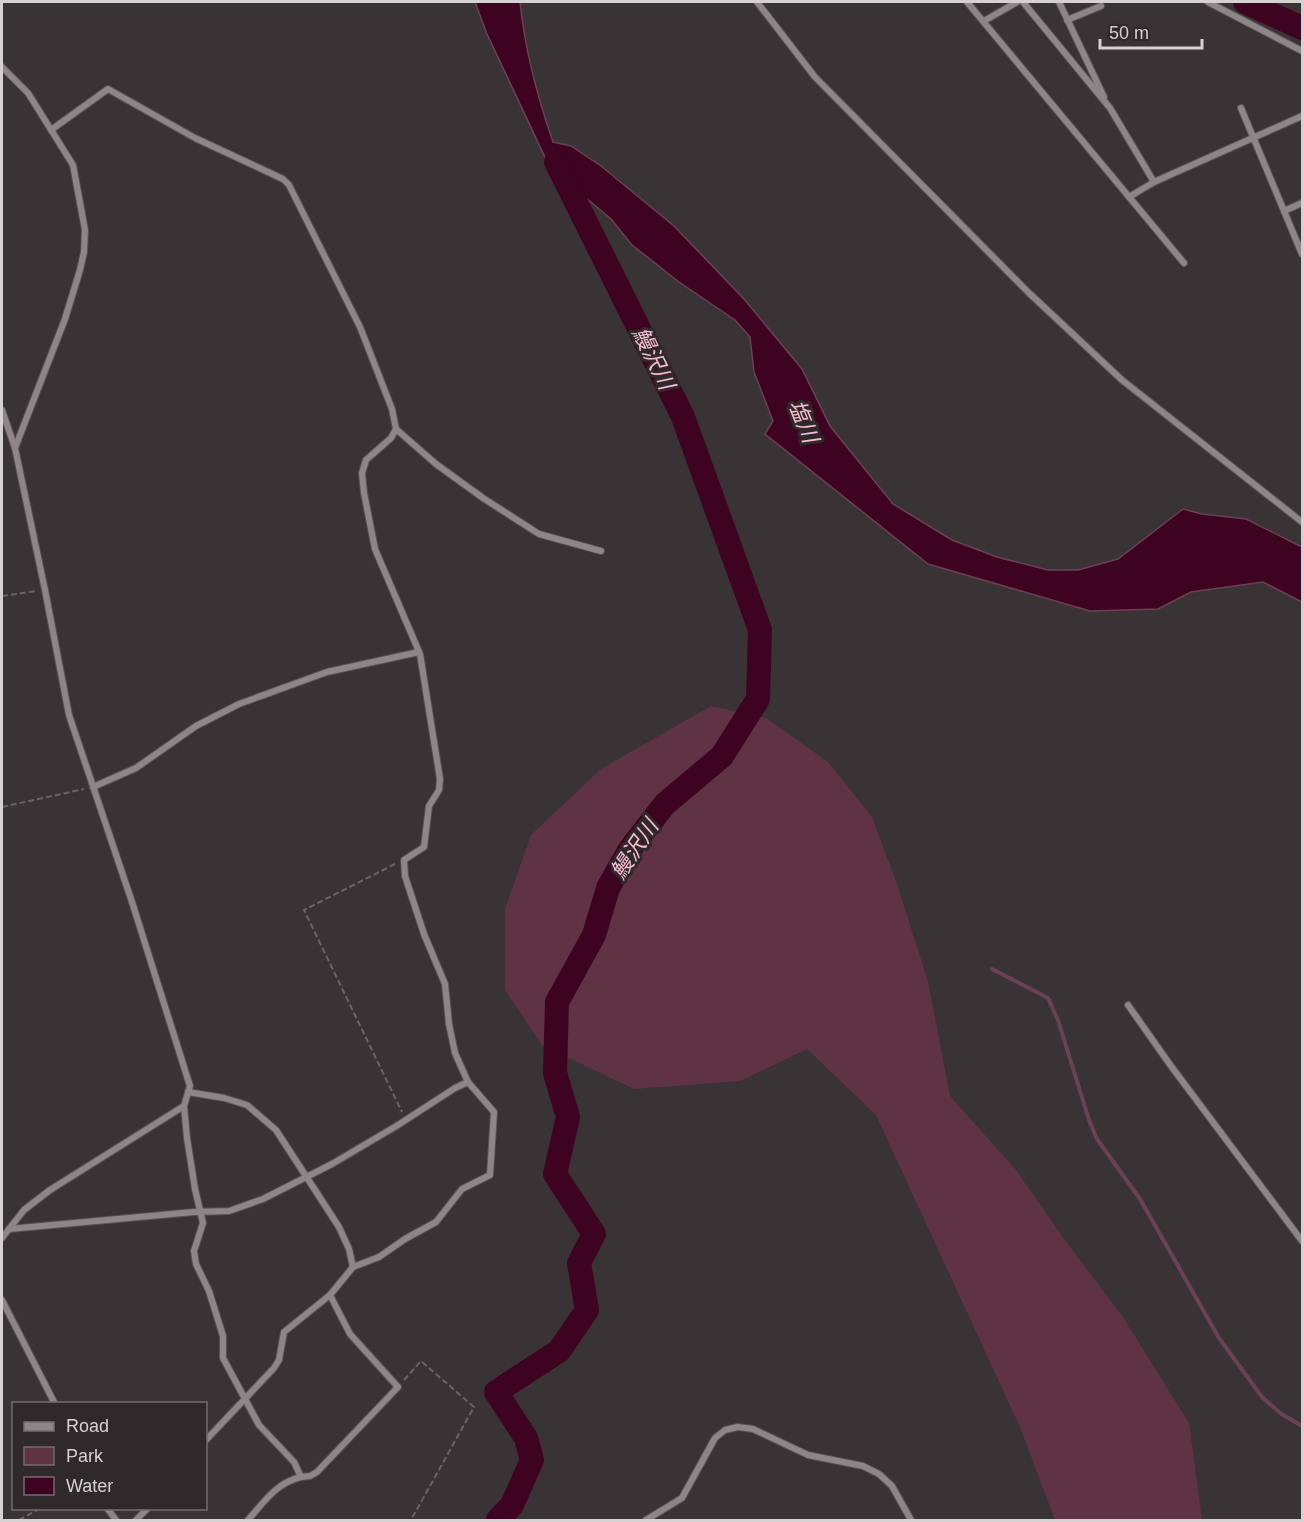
<svg xmlns="http://www.w3.org/2000/svg" width="1304" height="1522" viewBox="0 0 1304 1522" font-family="Arial,'Noto Sans JP',sans-serif">
<style>
.green{fill:#603344}
.water{fill:#3e0321;stroke:#6b4156;stroke-width:1.5}
.lines{fill:none;stroke-linecap:round;stroke-linejoin:round}
.stream{stroke:#6b4156;stroke-width:4}
.river{stroke:#3e0321;stroke-width:24}
.street-casing{stroke:#575253;stroke-width:8}
.path{stroke:#6a6465;stroke-width:2;stroke-dasharray:6 3;stroke-linecap:butt}
.street{stroke:#8d8588;stroke-width:6}
.labels{text-anchor:middle;stroke-width:6;stroke-linejoin:round;paint-order:stroke}
.water-label{font-size:22px;font-style:italic;fill:#f8bcd0;stroke:#30292b}
</style>
<rect width="100%" height="100%" fill="#3a3335"/>
<!-- green -->
<path class="green" d="M711,706L766,718L828,762L872,817L898,887L928,982L950,1096L1016,1170L1064,1239L1123,1317L1189,1423L1202,1520H1055L1020,1427L876,1115L807,1049L740,1081L634,1089L542,1045L505,990V909L531,835L601,769Z"/>
<!-- water -->
<path class="water" d="M475,2H520C525,50 537,96 553,142L571,146L601,166L674,226L744,299L802,369L830,426L893,504L952,540L997,557L1048,570H1078L1118,559L1183,509L1202,514L1246,519L1302,547V602L1263,582L1191,592L1158,609L1090,611L928,564L765,434L773,421L754,372L750,337L735,320L679,282L632,245L611,219L580,193L559,187L487,34Z"/>
<g class="lines">
<!-- stream -->
<path class="stream" d="M992,969L1048,998L1058,1020L1089,1120L1097,1139L1140,1199L1219,1338L1262,1397L1280,1413L1302,1426"/>
<!-- river -->
<g class="river">
<path d="M1245,2L1302,28"/>
<path d="M498,1520L512,1505L532,1460L526,1438L496,1392L559,1351L587,1310L579,1263L594,1234L555,1174L568,1117L555,1073L557,1002L594,935L608,888L630,849L665,804L722,756L758,699L760,630L683,417L556,162"/>
</g>
<defs>
<g id="street">
<path d="M757,2L815,77L1028,292L1122,380L1302,522"/>
<path d="M967,2L1184,263"/>
<path d="M1023,2L1110,108L1154,182"/>
<path d="M1059,2L1104,97"/>
<path d="M1208,2L1302,51"/>
<path d="M1067,20L1101,6"/>
<path d="M984,21L1017,2"/>
<path d="M2,67L28,93L73,165L85,230L84,252L80,270L65,319L15,448L45,590L69,715L132,902L190,1086L184,1106L187,1138L195,1189L203,1223L194,1251L196,1264L209,1291L223,1336V1358L259,1425L294,1462L301,1477L310,1476L317,1472L398,1387L350,1334L330,1295"/>
<path d="M1241,108L1302,254"/>
<path d="M51,130L108,89L195,138L283,179L289,185L360,327L392,409L396,429L391,438L366,460L362,473L364,493L375,549L420,654L440,779L439,790L429,806L424,847L404,860L405,876L424,934L445,984L449,1024L455,1053L468,1082"/>
<path d="M1129,197L1154,182L1302,116"/>
<path d="M1284,211L1302,203"/>
<path d="M2,410L15,448"/>
<path d="M396,429L436,464L483,498L539,534L601,551"/>
<path d="M93,787L136,768L196,726L239,704L327,672L419,652"/>
<path d="M1128,1005L1171,1066L1302,1241"/>
<path d="M188,1092L224,1098L247,1105L276,1130L339,1227L349,1249L353,1267"/>
<path d="M9,1229L194,1212L229,1211L263,1199L332,1164L398,1125L455,1088L468,1082L494,1112L490,1175L462,1189L436,1222L405,1239L379,1257L353,1267L330,1295L284,1332L279,1360L274,1368L206,1440"/>
<path d="M2,1238L24,1210L50,1190L184,1106"/>
<path d="M2,1300L55,1404"/>
<path d="M107,1508L116,1520"/>
<path d="M136,1520L148,1508"/>
<path d="M248,1520C265,1501 276,1483 301,1477"/>
<path d="M646,1520L682,1498L715,1438L725,1430L738,1427L753,1429L808,1455L863,1466L879,1474L892,1486L911,1520"/>
</g>
</defs>
<!-- street casing -->
<use href="#street" class="street-casing"/>
<!-- path -->
<g class="path">
<path d="M2,596L37,591"/>
<path d="M2,807L84,789"/>
<path d="M395,864L304,910L402,1112"/>
<path d="M404,1380L421,1361L474,1407L411,1520"/>
<path d="M19,1520L41,1508"/>
</g>
<!-- street -->
<use href="#street" class="street"/>
</g>
<g class="labels">
<!-- water labels -->
<g class="water-label">
<text transform="translate(654 358) rotate(64)" y="8">鰻沢川</text>
<text transform="translate(804 421) rotate(68)" y="8">塩川</text>
<text transform="translate(634 849) rotate(-56)" y="8">鰻沢川</text>
</g>
</g>
<!-- border -->
<rect width="1304" height="1522" fill="none" stroke="#d5d1d2" stroke-width="6"/>
<!-- legend -->
<rect x="12" y="1402" width="195" height="108" fill="#30292b" stroke="#726c6e" stroke-width="1.5"/>
<rect x="24" y="1422" width="30" height="9" fill="#8d8588" stroke="#726c6e" stroke-width="1.5"/>
<text x="66" y="1432" font-size="18" fill="#d5d1d2">Road</text>
<rect x="24" y="1447" width="30" height="18" fill="#603344" stroke="#726c6e" stroke-width="1.5"/>
<text x="66" y="1462" font-size="18" fill="#d5d1d2">Park</text>
<rect x="24" y="1477" width="30" height="18" fill="#3e0321" stroke="#726c6e" stroke-width="1.5"/>
<text x="66" y="1492" font-size="18" fill="#d5d1d2">Water</text>
<!-- scale -->
<path d="M1100 39v9h102v-9" fill="none" stroke="#d5d1d2" stroke-width="3"/>
<text x="1109" y="39" font-size="18" fill="#d5d1d2" stroke="#30292b" stroke-width="4.5" paint-order="stroke">50 m</text>
</svg>
